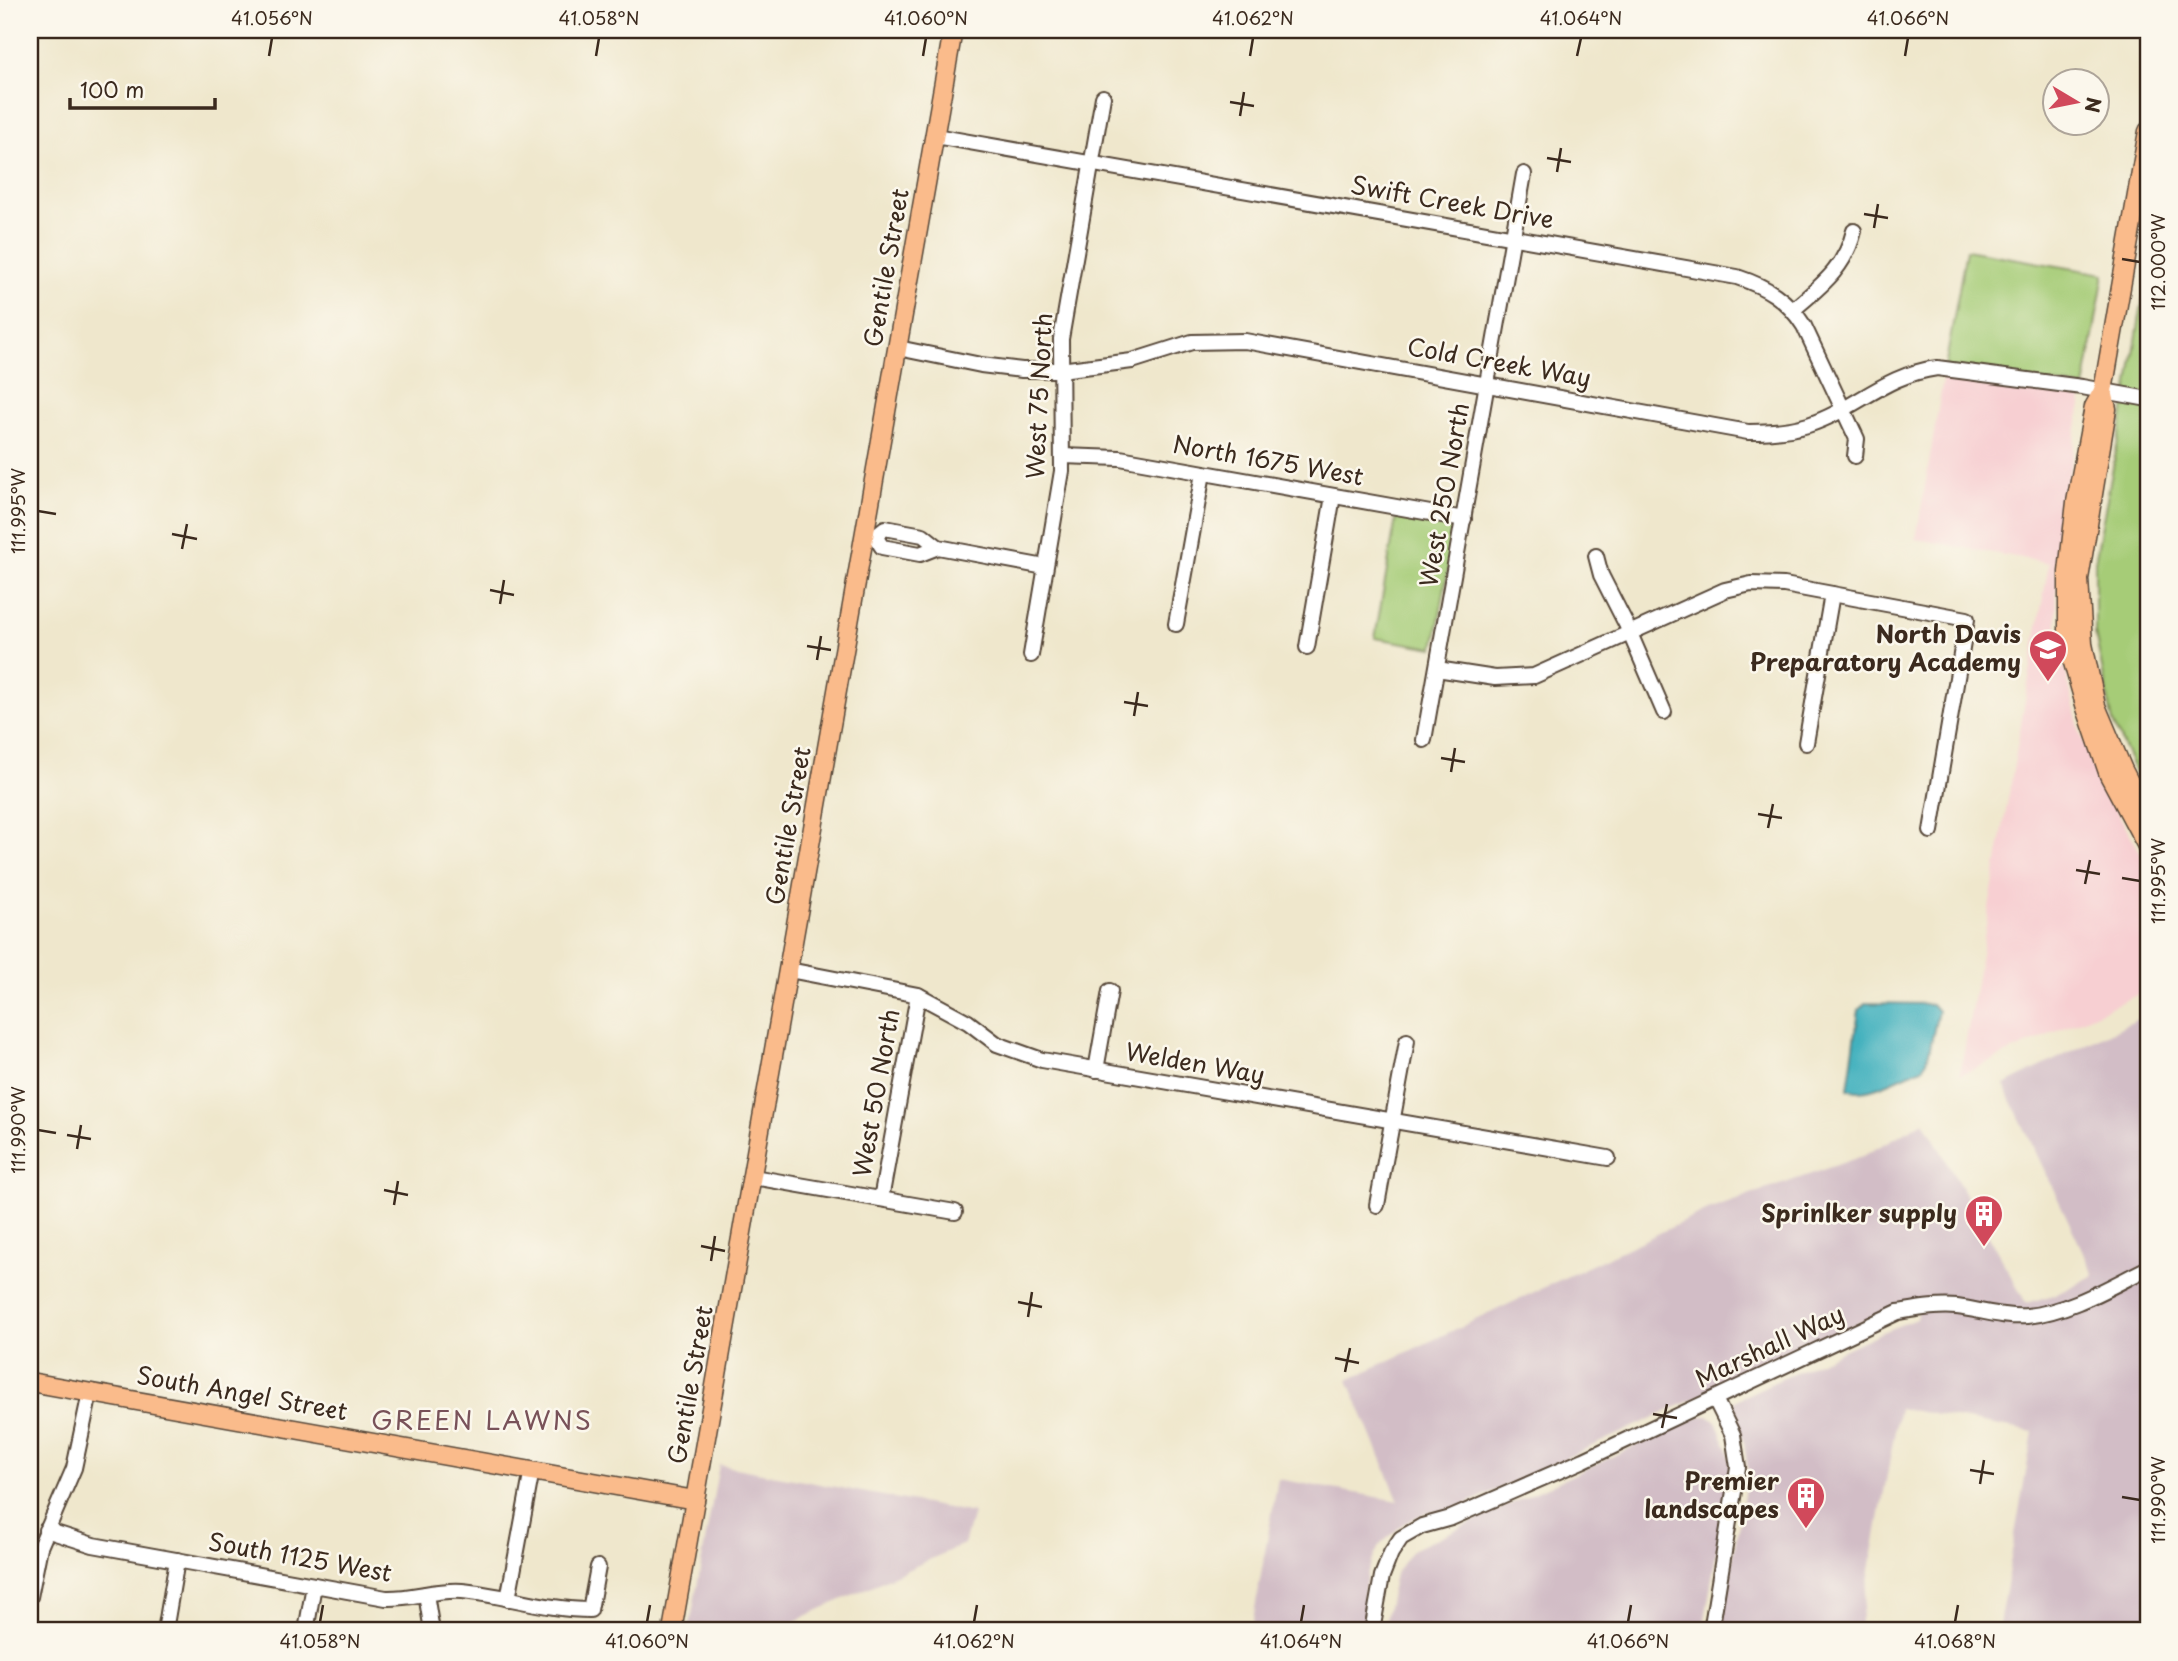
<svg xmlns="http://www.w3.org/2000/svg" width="2178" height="1661" viewBox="0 0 2178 1661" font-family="'Playpen Sans',sans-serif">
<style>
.built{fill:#f7cfd2}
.industrial{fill:#d2bdc6}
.green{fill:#a6cc77;stroke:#707b4a;stroke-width:2}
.water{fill:#43b1be;stroke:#3f6e6e;stroke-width:2}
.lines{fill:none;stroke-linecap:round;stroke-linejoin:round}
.minor-casing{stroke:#564638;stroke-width:18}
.major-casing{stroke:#564638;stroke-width:21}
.minor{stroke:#fff;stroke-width:14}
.major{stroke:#fabb8b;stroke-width:18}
.ticks{fill:none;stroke:#3b2a1e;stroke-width:2.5}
.labels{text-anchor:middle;stroke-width:5;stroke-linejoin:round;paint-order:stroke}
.street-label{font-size:24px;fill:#3b2a1e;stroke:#fbf7ec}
.poi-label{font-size:24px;font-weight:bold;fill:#3b2a1e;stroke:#fbf7ec;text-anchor:end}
.neighbourhood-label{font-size:26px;letter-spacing:2px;fill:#795259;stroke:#fbf7ec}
.neatline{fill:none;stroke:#3b2a1e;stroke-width:2.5}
.ticks-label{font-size:18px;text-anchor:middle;fill:#3b2a1e}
</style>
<rect width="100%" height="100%" fill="#fbf7ec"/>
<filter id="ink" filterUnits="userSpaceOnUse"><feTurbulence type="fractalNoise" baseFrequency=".0143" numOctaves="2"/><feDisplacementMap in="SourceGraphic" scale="14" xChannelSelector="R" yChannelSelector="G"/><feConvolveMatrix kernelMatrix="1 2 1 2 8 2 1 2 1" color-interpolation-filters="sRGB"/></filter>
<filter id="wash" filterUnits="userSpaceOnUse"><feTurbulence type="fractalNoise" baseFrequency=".00686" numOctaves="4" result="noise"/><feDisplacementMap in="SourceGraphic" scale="28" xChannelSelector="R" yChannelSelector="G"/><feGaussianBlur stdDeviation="1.57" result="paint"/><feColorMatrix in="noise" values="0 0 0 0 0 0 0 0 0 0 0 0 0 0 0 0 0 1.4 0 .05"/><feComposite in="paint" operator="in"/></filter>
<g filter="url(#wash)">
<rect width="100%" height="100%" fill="#efe7cc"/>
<!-- built -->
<path class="built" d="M1945,368L2084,388L2056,547L2057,634L2080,733L2113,805L2148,865V990L1960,1075L2049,563L1916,539Z"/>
<!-- industrial -->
<g class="industrial">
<path d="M2148,1014V1631H1998L2033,1432L1899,1408L1859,1631H1720L1748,1471L1744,1443L1732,1414V1403L1738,1399L1882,1332L1916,1319L1919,1301L1879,1314L1455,1509L1423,1514L1403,1524L1379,1546L1367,1573L1364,1595L1367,1617L1365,1631H1251L1278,1479L1399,1501L1348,1380L1708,1210L1865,1155L1924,1121L2026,1303L2057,1294L2094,1275L2004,1085Z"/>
<path d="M1699,1416H1708L1716,1422L1728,1450L1731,1466L1703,1631H1383L1395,1574L1412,1550Z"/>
<path d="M719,1465L973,1513L964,1544L773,1631H689Z"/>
</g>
<!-- green -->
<g class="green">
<path d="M1966,250L2104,274L2084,388L1945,368Z"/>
<path d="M2148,267V800L2113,723L2095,633V561L2129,384Z"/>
<path d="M1397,513L1450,524L1455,531L1434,648L1375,638Z"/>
</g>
<!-- water -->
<path class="water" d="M1865,1003L1932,1004L1938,1011L1927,1061L1922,1068C1904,1075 1865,1098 1848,1089L1859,1010Z"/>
</g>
<g filter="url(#ink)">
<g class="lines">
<defs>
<g id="minor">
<path d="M935,136L1737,277C1767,287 1787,299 1804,326L1857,439L1855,456"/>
<path d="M1794,309C1822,285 1845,268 1854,231"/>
<path d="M898,348L981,365L1022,370H1060L1132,361L1192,342L1245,341L1748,432C1769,432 1788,431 1808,425C1855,410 1884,375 1937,368L2082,387L2148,399"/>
<path d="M1062,456L1120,458L1464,519"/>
<path d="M865,535L875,536L885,528L923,535L938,547L1045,567"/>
<path d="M875,536L882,547L920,554L938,547"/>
<path d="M1596,556L1601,575L1626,624L1664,712"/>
<path d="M1176,624L1203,473"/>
<path d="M1307,647L1333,496"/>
<path d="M1031,655L1062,471L1061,339L1103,97"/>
<path d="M1437,669L1495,678L1534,676L1725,590L1751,584L1784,585L1967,619L1931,831"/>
<path d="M1424,740L1524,174"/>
<path d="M1806,743L1832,594"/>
<path d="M789,970L918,995L968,1022L997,1044L1042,1060L1608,1158"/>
<path d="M1096,1070L1110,991"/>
<path d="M753,1177L955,1212"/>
<path d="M881,1199L918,995"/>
<path d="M1377,1205L1407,1041"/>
<path d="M46,1530L93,1545L386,1598C412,1599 436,1589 462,1591C505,1595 547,1610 590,1610L598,1567"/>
<path d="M426,1594L432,1631"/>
<path d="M30,1597L40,1547L74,1468L90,1393"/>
<path d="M508,1599L532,1470"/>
<path d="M165,1631L177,1560"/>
<path d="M306,1631L314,1585"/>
<path d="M1372,1631L1382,1576L1391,1553L1401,1538L1422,1526L1451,1518L1584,1460L1898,1312C1917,1309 1937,1305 1957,1307C1980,1310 2004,1318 2027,1316C2069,1312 2111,1286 2148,1268"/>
<path d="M1711,1631L1738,1467L1733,1435L1715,1399"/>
</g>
<g id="major">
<path d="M2148,131L2103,391L2107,409L2079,579L2083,644L2096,706L2123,770L2148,818"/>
<path d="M2103,391L2094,407L2076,502L2068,572V645L2086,708L2109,775L2148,848"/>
<path d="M30,1382L695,1500"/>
<path d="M672,1631L953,30"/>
</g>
</defs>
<!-- minor casing -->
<use href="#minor" class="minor-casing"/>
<!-- major casing -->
<use href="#major" class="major-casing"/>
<!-- minor -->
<use href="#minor" class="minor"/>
<!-- major -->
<use href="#major" class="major"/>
</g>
</g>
<!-- ticks -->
<path class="ticks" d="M269,56L272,38M596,56L599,38M923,56L926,38M1250,56L1253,38M1577,56L1581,38M1905,56L1908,38M1230,102L1254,106M1240,116L1244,92M1547,158L1571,162M1557,172L1561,148M1864,214L1888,218M1874,228L1878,204M2122,259L2140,262M38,511L56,514M172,534L197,539M182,549L187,524M490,590L514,595M500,604L504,580M807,646L831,650M817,660L821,636M1124,702L1148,706M1134,716L1138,692M1441,758L1465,762M1451,772L1455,748M1758,814L1782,818M1768,828L1773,804M2076,870L2100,874M2122,878L2140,881M2085,884L2090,860M38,1130L56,1133M67,1135L91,1139M77,1149L81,1125M384,1190L408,1195M394,1205L398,1181M701,1246L725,1251M711,1261L715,1236M1018,1302L1042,1307M1028,1317L1032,1292M1335,1358L1359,1363M1345,1372L1350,1348M1653,1414L1677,1418M1662,1428L1667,1404M1970,1470L1994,1474M1980,1484L1984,1460M2122,1497L2140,1500M320,1622L323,1605M647,1622L650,1605M974,1622L977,1605M1301,1622L1304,1605M1628,1622L1631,1605M1955,1622L1958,1605"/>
<!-- icons -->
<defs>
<symbol id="school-pin" viewBox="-11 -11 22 30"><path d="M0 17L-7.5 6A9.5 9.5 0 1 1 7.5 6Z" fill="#d1495b" stroke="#fbf7ec"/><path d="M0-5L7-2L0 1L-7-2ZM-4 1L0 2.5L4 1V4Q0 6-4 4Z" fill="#fff"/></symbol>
<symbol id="building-pin" viewBox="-11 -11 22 30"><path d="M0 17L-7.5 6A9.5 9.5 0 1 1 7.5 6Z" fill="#d1495b" stroke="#fbf7ec"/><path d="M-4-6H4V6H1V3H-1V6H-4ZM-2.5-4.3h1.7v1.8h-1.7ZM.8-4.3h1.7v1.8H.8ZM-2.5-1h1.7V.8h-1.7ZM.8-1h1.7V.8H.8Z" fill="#fff"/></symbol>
</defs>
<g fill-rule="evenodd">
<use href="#school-pin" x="2026" y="627" width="44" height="60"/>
<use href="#building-pin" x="1962" y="1192" width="44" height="60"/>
<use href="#building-pin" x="1784" y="1474" width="44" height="60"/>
</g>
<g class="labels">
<!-- street labels -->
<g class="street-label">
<text transform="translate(1452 203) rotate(10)" y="8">Swift Creek Drive</text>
<text transform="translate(887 268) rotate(-80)" y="8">Gentile Street</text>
<text transform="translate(1499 363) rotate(10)" y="8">Cold Creek Way</text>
<text transform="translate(1040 396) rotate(-87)" y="8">West 75 North</text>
<text transform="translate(1268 461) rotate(10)" y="8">North 1675 West</text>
<text transform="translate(1445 495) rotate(-80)" y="8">West 250 North</text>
<text transform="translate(789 826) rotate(-80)" y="8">Gentile Street</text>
<text transform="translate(1195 1064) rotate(10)" y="8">Welden Way</text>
<text transform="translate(877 1093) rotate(-80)" y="8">West 50 North</text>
<text transform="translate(1770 1347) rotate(-25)" y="8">Marshall Way</text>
<text transform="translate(691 1385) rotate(-80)" y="8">Gentile Street</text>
<text transform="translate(242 1394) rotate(10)" y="8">South Angel Street</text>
<text transform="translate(300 1558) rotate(10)" y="8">South 1125 West</text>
</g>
<!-- poi labels -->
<g class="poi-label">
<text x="2021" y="643">North Davis<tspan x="2021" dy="28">Preparatory Academy</tspan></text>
<text x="1957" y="1222">Sprinlker supply</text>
<text x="1779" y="1490">Premier<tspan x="1779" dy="28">landscapes</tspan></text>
</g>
<!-- neighbourhood labels -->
<g class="neighbourhood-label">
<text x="482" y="1430">GREEN LAWNS</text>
</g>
</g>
<!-- margin -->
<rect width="2178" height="1661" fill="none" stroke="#fbf7ec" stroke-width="77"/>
<!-- north arrow -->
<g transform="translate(2076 102) rotate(100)"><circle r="33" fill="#fbf7ec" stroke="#aea59a" stroke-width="2"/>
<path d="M0-5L12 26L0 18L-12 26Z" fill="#d1495b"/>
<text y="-10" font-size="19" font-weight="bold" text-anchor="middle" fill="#3b2a1e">N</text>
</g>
<!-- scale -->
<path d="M70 98v10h145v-10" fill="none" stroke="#3b2a1e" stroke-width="3.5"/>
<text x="80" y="98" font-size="21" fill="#3b2a1e" stroke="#fbf7ec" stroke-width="5" paint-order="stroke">100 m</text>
<rect x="38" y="38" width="2102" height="1584" class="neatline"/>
<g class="ticks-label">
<text x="272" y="25">41.056°N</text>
<text x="599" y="25">41.058°N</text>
<text x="926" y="25">41.060°N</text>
<text x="1253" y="25">41.062°N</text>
<text x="1581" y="25">41.064°N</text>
<text x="1908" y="25">41.066°N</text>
<text transform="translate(2159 262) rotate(-90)" y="6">112.000°W</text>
<text transform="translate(19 511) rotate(-90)" y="6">111.995°W</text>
<text transform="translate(2159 881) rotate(-90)" y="6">111.995°W</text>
<text transform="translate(19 1130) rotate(-90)" y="6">111.990°W</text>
<text transform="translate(2159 1500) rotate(-90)" y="6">111.990°W</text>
<text x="320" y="1648">41.058°N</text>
<text x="647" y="1648">41.060°N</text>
<text x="974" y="1648">41.062°N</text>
<text x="1301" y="1648">41.064°N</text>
<text x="1628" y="1648">41.066°N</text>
<text x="1955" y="1648">41.068°N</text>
</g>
</svg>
